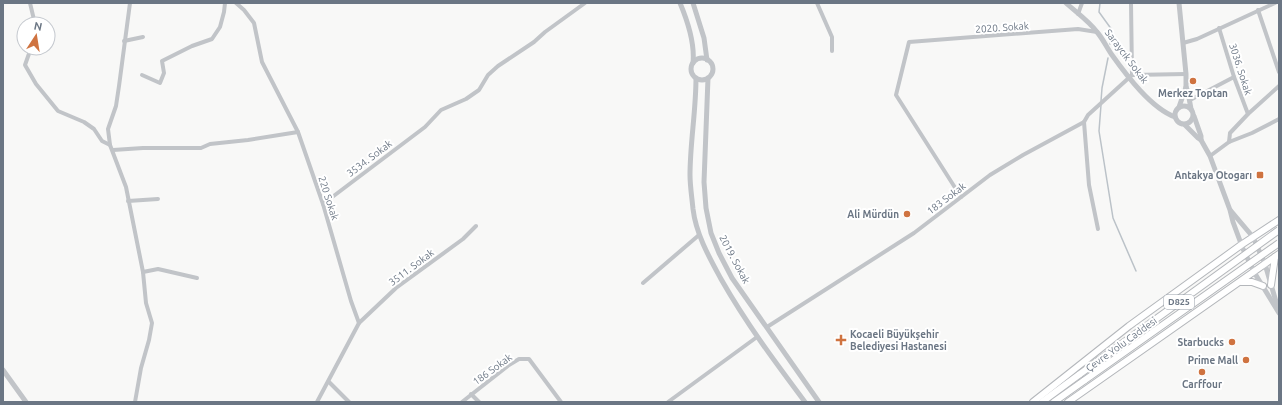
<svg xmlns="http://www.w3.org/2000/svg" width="1282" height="405" viewBox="0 0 1282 405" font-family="Ubuntu,sans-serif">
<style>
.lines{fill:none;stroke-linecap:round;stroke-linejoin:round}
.stream{stroke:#bbc2c8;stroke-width:1.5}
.trunk-casing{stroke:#b4b7bb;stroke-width:8}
.minor{stroke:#c1c4c8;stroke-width:4}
.tertiary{stroke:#c1c4c8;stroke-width:5}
.trunk{stroke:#fff;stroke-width:6}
.trunk-bridge-casing{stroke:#b4b7bb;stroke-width:8;stroke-linecap:butt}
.trunk-bridge{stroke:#fff;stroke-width:6}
.poi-dot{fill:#cf7340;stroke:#fff;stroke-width:1.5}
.labels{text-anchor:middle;stroke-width:4;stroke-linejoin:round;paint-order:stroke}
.shield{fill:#fff;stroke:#979fa9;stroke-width:1}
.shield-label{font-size:9px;font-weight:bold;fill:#6b7684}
.street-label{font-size:10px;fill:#6b7684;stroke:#fff}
.poi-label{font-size:10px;font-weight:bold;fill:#6b7684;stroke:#fff;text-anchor:end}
</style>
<rect width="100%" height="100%" fill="#f8f8f7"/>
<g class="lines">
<!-- stream -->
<g class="stream">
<path d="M1100,3L1099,12L1112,30L1110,44"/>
<path d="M1101,101L1102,88L1108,58"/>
<path d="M1101,105L1099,131L1113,218L1136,271"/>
</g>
<defs>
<g id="trunk">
<path d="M1241,282H1252L1263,286"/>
<path d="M1271,285L1275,257"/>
<path d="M1033,402L1129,326L1241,245L1279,220"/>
<path d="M1042,402L1080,374"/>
<path d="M1054,402L1085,380"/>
<path d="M1068,402L1279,254"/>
</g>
</defs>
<!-- trunk casing -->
<use href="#trunk" class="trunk-casing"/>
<!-- minor -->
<g class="minor">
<path d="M30,3L35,24"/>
<path d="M130,3L119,86L116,106L108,129L110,145L126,187L143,272L146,303L152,323L149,340L141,368L135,402"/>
<path d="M236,3L244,10L254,23L262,62L298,132L323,204L351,301L359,323"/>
<path d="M817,3L832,37V51"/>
<path d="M1258,10L1279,72"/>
<path d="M1078,14L1082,3"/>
<path d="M1219,28L1234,77L1248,114"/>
<path d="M124,41L143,37"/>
<path d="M1183,43L1197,39L1275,3"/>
<path d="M31,48L25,65L36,84L58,111L84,122L94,129L102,141L110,145"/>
<path d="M142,75L160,83L164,73L162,61L192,46L212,39L220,27L224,12L225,3"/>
<path d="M1132,75L1186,74"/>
<path d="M1190,100L1234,77"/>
<path d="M1084,122L1089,185L1098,229"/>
<path d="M1229,142L1230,133L1248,114L1279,86"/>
<path d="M113,150L143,148H201L210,144L248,140L298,132"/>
<path d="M1210,156L1229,142L1252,133L1279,119"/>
<path d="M961,197L896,95L909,42L1078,29L1097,32"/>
<path d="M128,201L158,199"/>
<path d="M323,204L425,127L441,110L466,99L479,90L488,75L498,66L534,42L545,32L585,3"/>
<path d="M143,272L158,269L197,278"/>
<path d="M643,283L699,235"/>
<path d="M767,327L914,233L990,175L1023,155L1084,122L1088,115L1132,75L1131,3"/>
<path d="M329,382L349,402"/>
<path d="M471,394L479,402"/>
<path d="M317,402L359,323L396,288L463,239L476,226"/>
<path d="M462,402L509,365L519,359H529L561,402"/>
<path d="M668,402L757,337"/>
</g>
<!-- tertiary -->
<g class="tertiary">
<path d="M680,3C688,22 695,43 693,63"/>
<path d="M693,3L704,38L707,60"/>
<path d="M1066,3C1076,12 1089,21 1097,32C1103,39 1107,48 1112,55C1127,76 1151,108 1175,117"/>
<path d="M1179,3L1186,74V87L1188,92L1191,109"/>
<circle cx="702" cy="69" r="11"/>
<path d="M696,78C696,111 690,143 690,175C690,186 692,198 693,209C696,234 709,257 721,279C746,323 775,362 805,402"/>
<path d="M708,78L704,182L706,208L711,233L719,253L732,278L819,402"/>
<circle cx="1184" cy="115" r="9"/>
<path d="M1179,107L1186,87"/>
<path d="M1194,116L1201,136V140L1210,156L1230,210L1233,222L1243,249L1254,272L1279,313"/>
<path d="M1185,125L1198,138L1201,140"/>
<path d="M1231,211L1253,237L1265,264L1277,305"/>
<path d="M3,370L26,402"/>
</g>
<!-- trunk -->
<use href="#trunk" class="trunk"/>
<defs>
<g id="trunk-bridge">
<path d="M1080,374L1279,230"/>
<path d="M1085,380L1279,243"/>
</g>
</defs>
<!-- trunk-bridge casing -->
<use href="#trunk-bridge" class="trunk-bridge-casing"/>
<!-- trunk-bridge -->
<use href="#trunk-bridge" class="trunk-bridge"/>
</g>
<!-- markers -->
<g class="poi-dot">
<circle cx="1193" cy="81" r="4"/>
<rect x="1256" y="171" width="8" height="8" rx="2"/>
<circle cx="907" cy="214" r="4"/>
<path d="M839 334h4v4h4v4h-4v4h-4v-4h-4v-4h4z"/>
<circle cx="1232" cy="342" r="4"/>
<circle cx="1246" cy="360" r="4"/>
<circle cx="1202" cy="372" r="4"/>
</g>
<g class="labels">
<!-- shield labels -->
<rect class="shield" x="1164" y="295" width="30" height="14" rx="3"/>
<g class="shield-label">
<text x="1179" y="305">D825</text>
</g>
<!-- street labels -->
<g class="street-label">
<text transform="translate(1002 27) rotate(-4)" y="4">2020. Sokak</text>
<text transform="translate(1127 56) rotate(53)" y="4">Saraycık Sokak</text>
<text transform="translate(1241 69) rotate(72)" y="4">3036. Sokak</text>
<text transform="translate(369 158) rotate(-37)" y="4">3534. Sokak</text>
<text transform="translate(329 198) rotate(72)" y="4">220 Sokak</text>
<text transform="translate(946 198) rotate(-37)" y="4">183 Sokak</text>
<text transform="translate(735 259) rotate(62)" y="4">2019. Sokak</text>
<text transform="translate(411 267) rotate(-37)" y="4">3511. Sokak</text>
<text transform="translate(1121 344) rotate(-36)" y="4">Çevre Yolu Caddesi</text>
<text transform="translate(492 369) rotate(-36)" y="4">186 Sokak</text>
</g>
<!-- poi labels -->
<g class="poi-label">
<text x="1193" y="97" text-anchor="middle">Merkez Toptan</text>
<text x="1252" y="179">Antakya Otogarı</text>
<text x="899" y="218">Ali Mürdün</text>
<text x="850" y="338" text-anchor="start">Kocaeli Büyükşehir<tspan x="850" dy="12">Belediyesi Hastanesi</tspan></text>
<text x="1224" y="346">Starbucks</text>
<text x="1238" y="364">Prime Mall</text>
<text x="1202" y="388" text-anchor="middle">Carffour</text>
</g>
</g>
<!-- border -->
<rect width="1282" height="405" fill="none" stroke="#6b7684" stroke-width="8"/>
<!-- north arrow -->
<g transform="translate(36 36) rotate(12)"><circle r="19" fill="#ffffff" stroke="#c4c8ce"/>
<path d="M0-3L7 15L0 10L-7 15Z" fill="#cf7340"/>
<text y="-6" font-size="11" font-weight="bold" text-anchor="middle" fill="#6b7684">N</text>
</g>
</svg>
